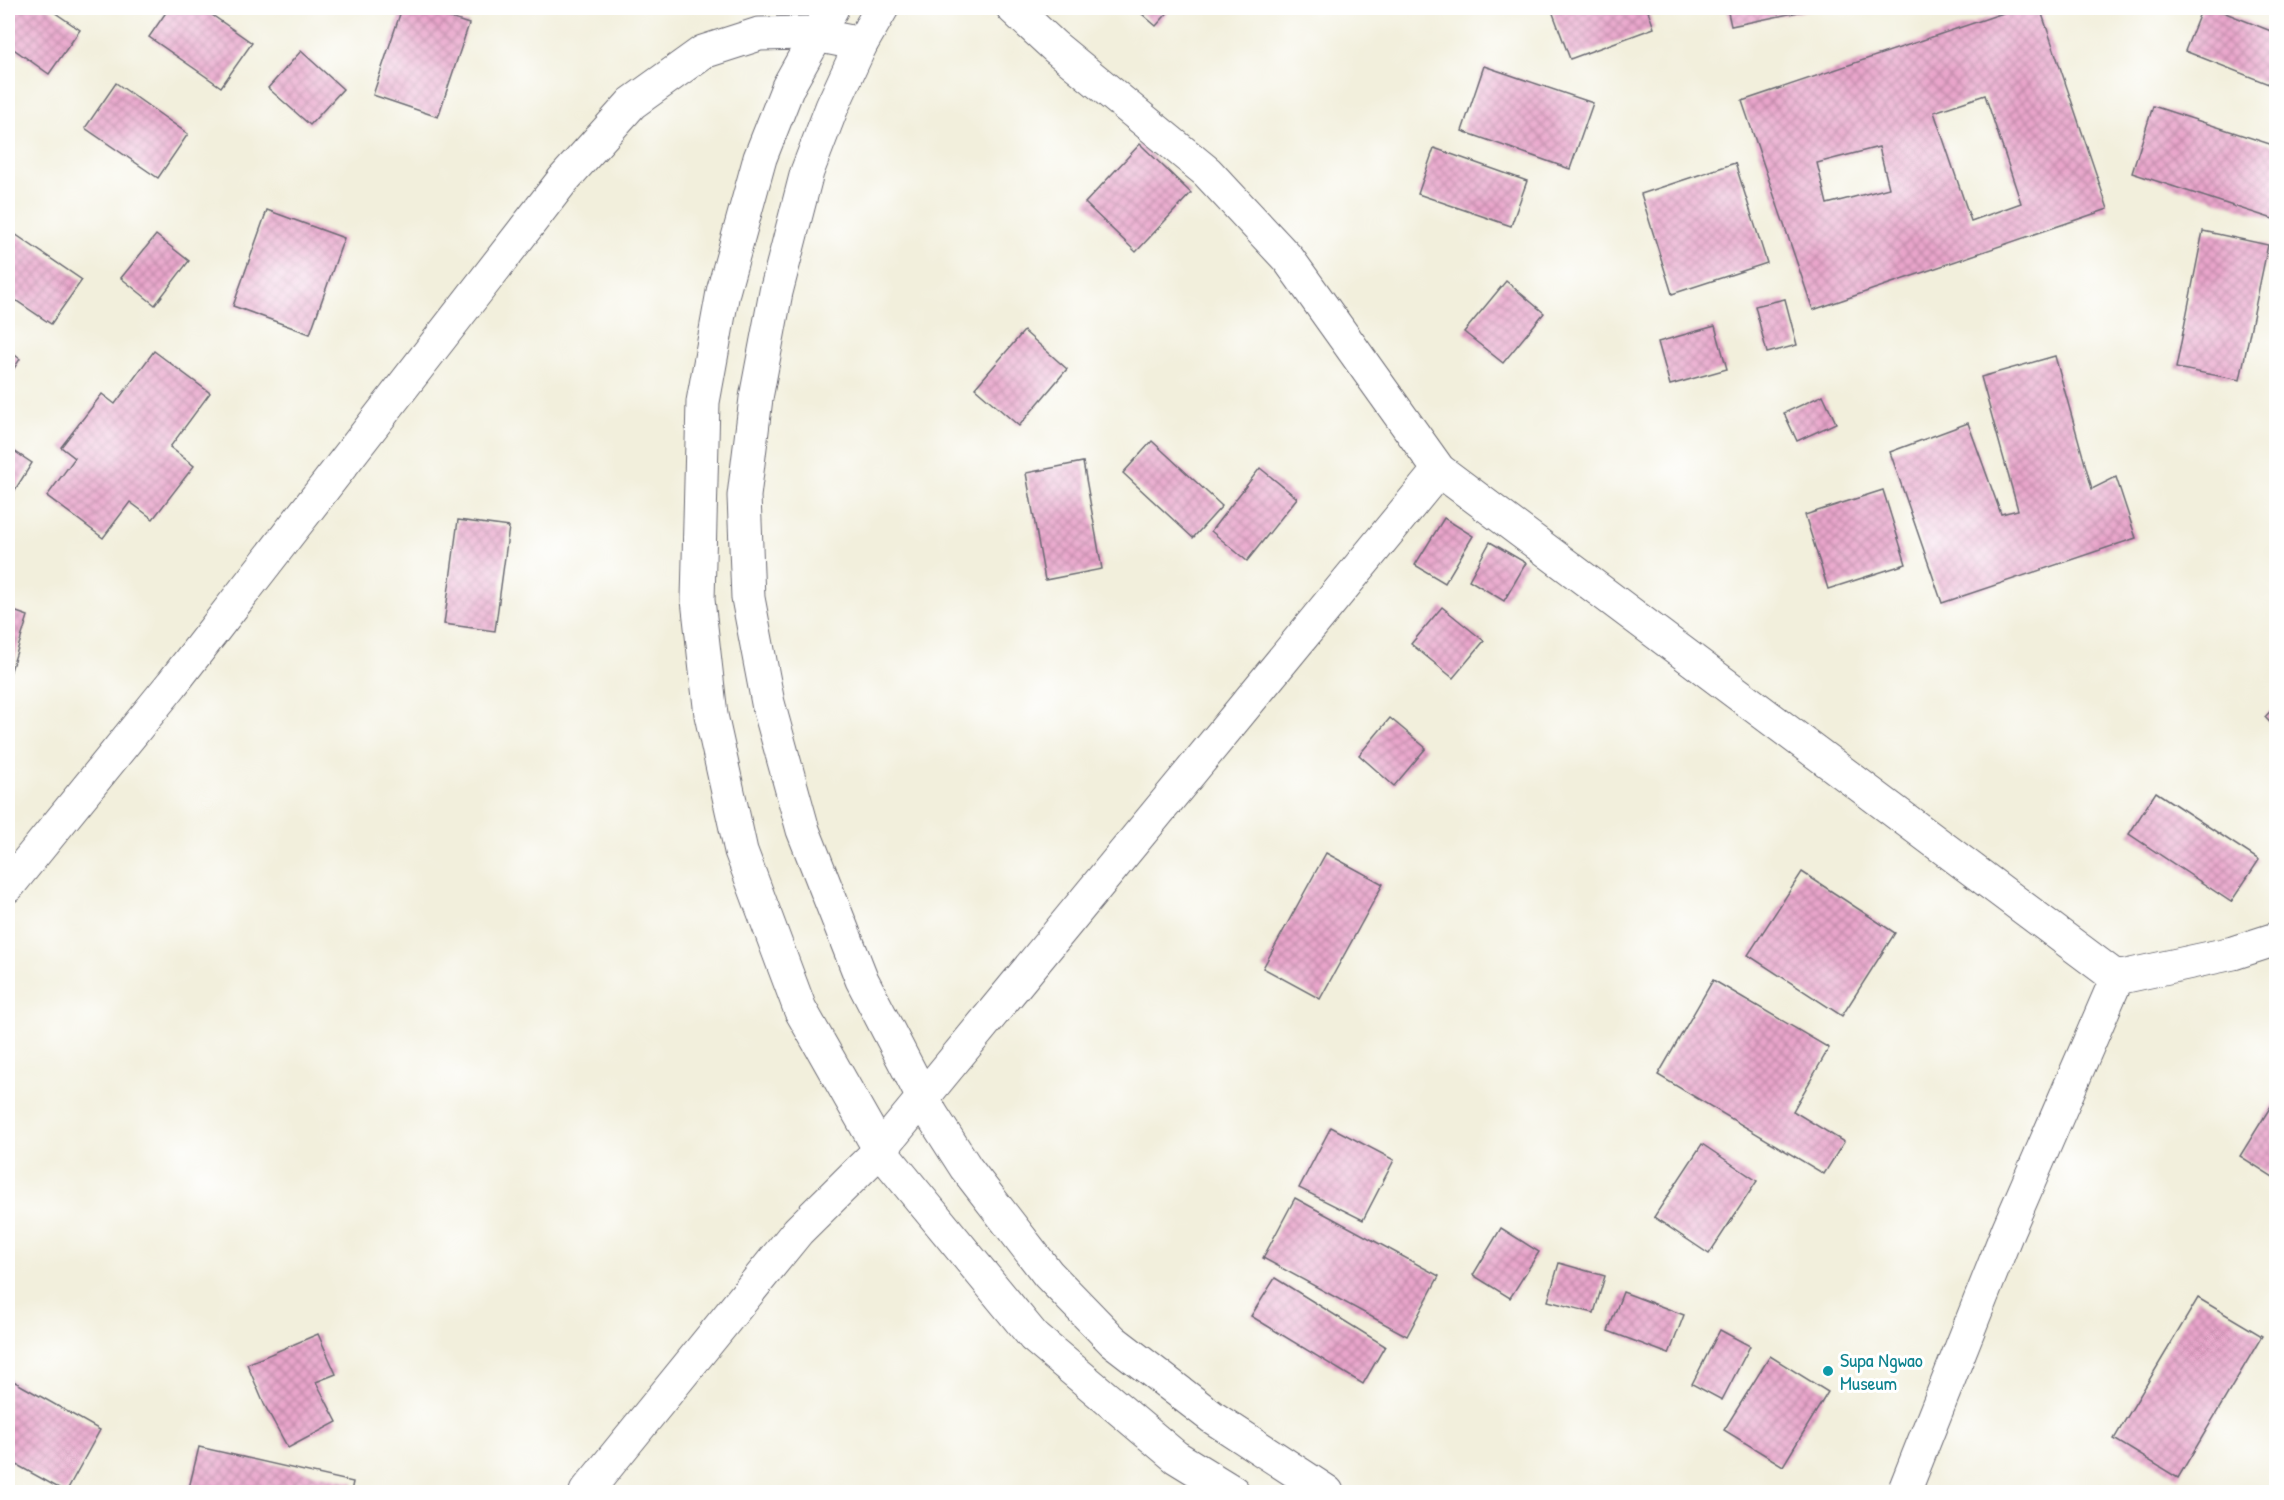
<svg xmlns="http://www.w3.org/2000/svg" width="2284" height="1500" viewBox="0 0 2284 1500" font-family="'Patrick Hand',sans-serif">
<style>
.building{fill:url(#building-cross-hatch);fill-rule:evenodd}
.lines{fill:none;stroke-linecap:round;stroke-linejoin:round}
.street-casing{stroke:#6b6a73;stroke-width:35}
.primary-casing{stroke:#6b6a73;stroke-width:35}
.street{stroke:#fff;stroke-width:33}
.primary{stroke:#fff;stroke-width:33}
.culture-dot{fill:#0f9aa8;stroke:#fff;stroke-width:2}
.labels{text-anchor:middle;stroke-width:6;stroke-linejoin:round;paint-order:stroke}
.culture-label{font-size:20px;fill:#0d838f;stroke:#fff;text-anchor:start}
</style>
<defs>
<pattern id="building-cross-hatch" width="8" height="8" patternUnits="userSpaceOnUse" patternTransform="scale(1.5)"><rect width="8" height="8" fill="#e9a5cb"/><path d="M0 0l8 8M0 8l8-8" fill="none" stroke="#bc86a6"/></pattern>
</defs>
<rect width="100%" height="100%" fill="#fff"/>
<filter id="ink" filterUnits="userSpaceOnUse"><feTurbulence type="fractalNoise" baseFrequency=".0167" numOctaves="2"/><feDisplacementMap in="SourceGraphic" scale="12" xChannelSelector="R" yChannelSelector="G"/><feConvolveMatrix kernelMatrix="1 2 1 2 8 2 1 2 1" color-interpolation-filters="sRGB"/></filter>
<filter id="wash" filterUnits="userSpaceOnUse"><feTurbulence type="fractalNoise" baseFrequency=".008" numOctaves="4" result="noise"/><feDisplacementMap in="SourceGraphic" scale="24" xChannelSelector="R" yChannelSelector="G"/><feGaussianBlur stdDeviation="1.35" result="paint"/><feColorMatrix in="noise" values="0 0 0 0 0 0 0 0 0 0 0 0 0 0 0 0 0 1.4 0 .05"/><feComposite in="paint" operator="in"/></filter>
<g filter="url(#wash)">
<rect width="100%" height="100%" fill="#f2efdc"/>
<g id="blocks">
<!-- building -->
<g class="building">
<path d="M8,8H48L80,30L49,74L8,45Z"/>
<path d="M169,8H202L252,43L221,87L149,37Z"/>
<path d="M402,8H420L469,24L438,117L373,95Z"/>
<path d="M1135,8H1172L1156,26Z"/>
<path d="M1551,8H1647L1654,28L1570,59Z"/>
<path d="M1727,8H1809V10L1731,26Z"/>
<path d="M2018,8H2040L2108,209L1813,310L1742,101ZM1985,95L2021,203L1971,221L1934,112ZM1879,147L1889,188L1827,204L1817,163Z"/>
<path d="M2202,8H2213L2276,33V87L2185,51Z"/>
<path d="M301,51L343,89L310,125L268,88Z"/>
<path d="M1484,66L1593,103L1570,169L1462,131Z"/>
<path d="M116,83L188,134L158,178L85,128Z"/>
<path d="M2153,106L2276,146V220L2132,173Z"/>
<path d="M1140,144L1191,193L1136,252L1085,203Z"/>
<path d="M1434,148L1527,181L1511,226L1418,194Z"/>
<path d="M1735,163L1767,263L1672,294L1641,194Z"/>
<path d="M267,210L344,238L310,334L233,306Z"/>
<path d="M9,230L82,280L51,324L8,295Z"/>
<path d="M2203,231L2268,245L2240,380L2176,368Z"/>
<path d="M156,235L189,261L155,305L121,278Z"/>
<path d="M1506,281L1544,313L1503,363L1464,332Z"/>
<path d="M1785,299L1797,345L1767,353L1755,306Z"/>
<path d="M1715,326L1727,369L1670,385L1658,342Z"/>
<path d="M1024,331L1067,369L1019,426L975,388Z"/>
<path d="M8,350L20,359L8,378Z"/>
<path d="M154,351L210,393L170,447L194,466L153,519L130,502L103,538L47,496L75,458L61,447L102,394L115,404Z"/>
<path d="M2055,356L2092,489L2116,477L2136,538L1942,603L1890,452L1968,423L2001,514L2018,510L1981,377Z"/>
<path d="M1823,395L1836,423L1797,441L1784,413Z"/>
<path d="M1152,441L1222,506L1193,538L1123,473Z"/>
<path d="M8,447L32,463L8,501Z"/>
<path d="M1083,462L1102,569L1045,580L1026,473Z"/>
<path d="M1260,468L1297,498L1247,561L1211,531Z"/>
<path d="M1883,490L1906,564L1828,589L1805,515Z"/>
<path d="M1444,518L1473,536L1445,583L1415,565Z"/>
<path d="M458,520L509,527L495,631L444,624Z"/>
<path d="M1490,542L1526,563L1504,601L1469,580Z"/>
<path d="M1442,607L1484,641L1453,678L1411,644Z"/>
<path d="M8,609L28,616L8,680Z"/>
<path d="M2276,705V729L2265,717Z"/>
<path d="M1390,718L1426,748L1394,786L1359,755Z"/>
<path d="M2156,792L2259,860L2231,902L2129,834Z"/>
<path d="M1326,853L1383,884L1320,999L1263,968Z"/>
<path d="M1802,872L1895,933L1842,1016L1748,955Z"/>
<path d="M1713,980L1829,1048L1793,1111L1844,1142L1824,1174L1658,1075Z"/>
<path d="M2276,1098V1179L2240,1156Z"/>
<path d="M1331,1127L1394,1160L1363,1220L1299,1188Z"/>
<path d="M1702,1144L1757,1181L1709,1254L1654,1217Z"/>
<path d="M1295,1198L1439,1276L1407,1336L1263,1258Z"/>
<path d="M1501,1228L1539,1252L1510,1298L1473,1275Z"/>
<path d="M1559,1263L1605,1276L1594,1313L1548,1301Z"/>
<path d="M1275,1278L1385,1346L1363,1384L1251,1316Z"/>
<path d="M1623,1292L1684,1315L1669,1354L1608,1331Z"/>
<path d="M2198,1298L2262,1336L2178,1478L2114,1439Z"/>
<path d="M1720,1330L1750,1346L1722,1400L1692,1384Z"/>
<path d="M318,1334L336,1374L316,1382L337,1422L288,1448L264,1404L247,1364Z"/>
<path d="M1770,1356L1828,1392L1783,1466L1724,1430Z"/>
<path d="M8,1378L100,1430L66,1492L8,1460Z"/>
<path d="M199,1447L353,1482L351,1492H188Z"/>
</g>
</g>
</g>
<g filter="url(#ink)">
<use href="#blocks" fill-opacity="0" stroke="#6b6a73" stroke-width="1.5"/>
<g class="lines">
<defs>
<g id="street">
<path d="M1013,8L1055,47L1207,172L1289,260L1439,470L2117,978L2233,953L2276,939"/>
<path d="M8,886L172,684L563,180L632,103L703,52L759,34L806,33L861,44"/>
<path d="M586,1492L798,1231L880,1150L1439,470"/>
<path d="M1904,1492L2008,1230L2117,978"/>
</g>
<g id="primary">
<path d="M832,8L788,87L760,158L723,292L703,402L698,600L711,715L741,851L800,1009L880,1150L1034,1337L1176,1457L1233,1492"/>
<path d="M882,8L861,44L832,107L807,172L776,292L756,398L744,496L748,598L768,703L803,830L862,980L932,1115L966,1168L1048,1274L1113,1341L1212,1417L1327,1492"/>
</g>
</defs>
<!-- street casing -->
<use href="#street" class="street-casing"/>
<!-- primary casing -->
<use href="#primary" class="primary-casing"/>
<!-- street -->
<use href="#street" class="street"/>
<!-- primary -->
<use href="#primary" class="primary"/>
</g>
</g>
<!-- markers -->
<circle class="culture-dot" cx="1828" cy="1371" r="6"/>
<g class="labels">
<!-- culture labels -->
<g class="culture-label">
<text x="1840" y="1367">Supa Ngwao<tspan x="1840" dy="23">Museum</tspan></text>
</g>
</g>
<!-- margin -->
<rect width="2284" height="1500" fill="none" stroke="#fff" stroke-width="30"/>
</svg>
